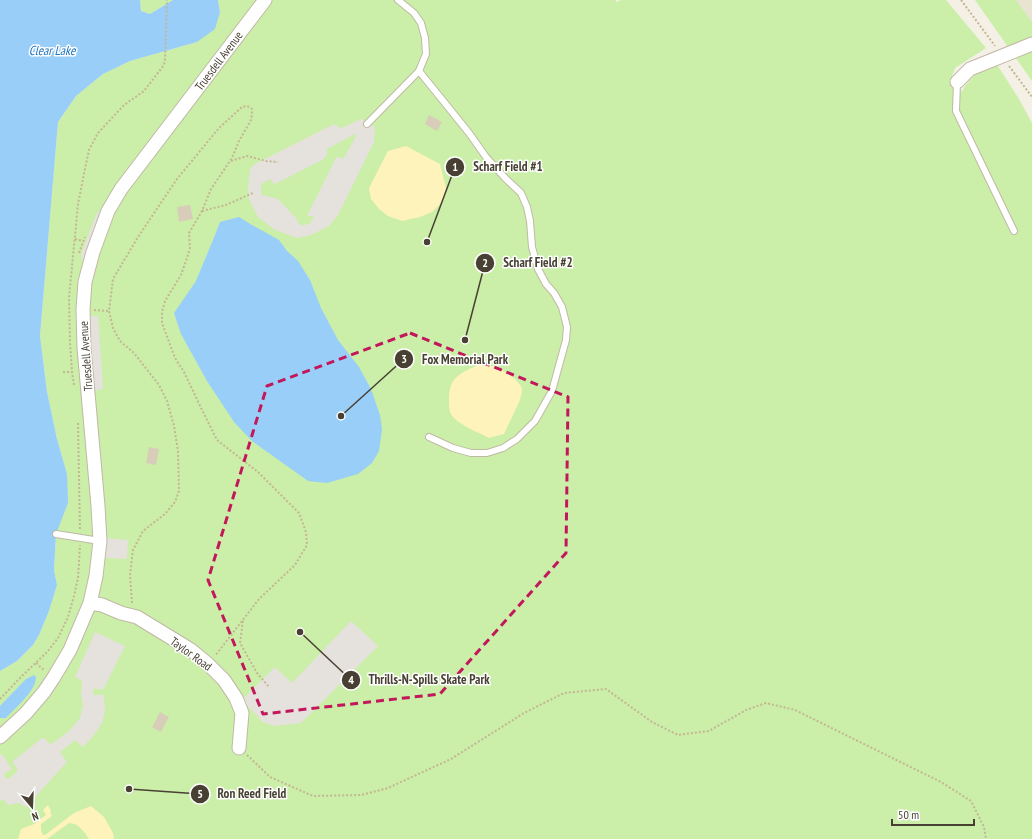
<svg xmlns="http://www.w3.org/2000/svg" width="1032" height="839" viewBox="0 0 1032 839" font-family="'PT Sans Narrow',sans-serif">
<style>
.residential{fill:#e9e3d2}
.green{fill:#cbeea8}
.sand{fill:#fef3bb}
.parking{fill:#e5e2dd;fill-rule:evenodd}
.water{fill:#99cef9}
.building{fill:#d7cdb9}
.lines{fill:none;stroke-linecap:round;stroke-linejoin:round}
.service-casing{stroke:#c1b9a6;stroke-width:8}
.minor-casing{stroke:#c1b9a6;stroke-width:15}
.path{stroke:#c4b695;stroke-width:2;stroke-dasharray:2 2;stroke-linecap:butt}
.service{stroke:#fff;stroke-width:6}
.minor{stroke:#fff;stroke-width:13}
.marked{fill:none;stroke:#c2185b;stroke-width:3;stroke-dasharray:8 5;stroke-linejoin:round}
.labels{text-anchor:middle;stroke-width:3;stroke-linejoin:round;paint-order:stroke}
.street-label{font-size:12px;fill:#484133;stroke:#fff}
.water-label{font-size:13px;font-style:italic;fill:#2075c0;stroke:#fff}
.leader{fill:none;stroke:#484133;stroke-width:1.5}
.callout-dot{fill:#484133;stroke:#fff;stroke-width:1.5}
.mark-label{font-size:12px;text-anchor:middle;font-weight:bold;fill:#fff}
.callout-label{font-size:13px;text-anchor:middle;font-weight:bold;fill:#484133;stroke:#fff;stroke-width:3;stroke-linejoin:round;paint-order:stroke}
</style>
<rect width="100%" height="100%" fill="#f4f0e5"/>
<!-- residential -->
<path class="residential" d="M1001,0H1032V39Z"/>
<!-- green -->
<g class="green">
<path d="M140,0H173L150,14L141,11Z"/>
<path d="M218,0H615L617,2L621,0H946L986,48L955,68L952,76L962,92L965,86L979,70L996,63L1019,99L1032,123V839H0V671L17,661L33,645L39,635L49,611L57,585L54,570L56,534L67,474L57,439L47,392L40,336L58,122L76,96L103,74L130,61L197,42L220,12Z"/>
<path d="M975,0H1016L1032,22V81Z"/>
</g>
<!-- sand -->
<g class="sand">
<path d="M406,146L440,164L446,188L445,195L441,203L432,212L420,217L402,221L388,216L379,209L371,199L369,188L388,151Z"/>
<path d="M478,365L496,366L515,379L521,386L522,391L520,400L504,434L489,438C478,432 463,427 454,418C450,414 449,410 449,404C448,378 457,375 478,365Z"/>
<path d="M48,805L51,811L50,812L52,816L41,824V830L43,835H45L74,813L91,806L104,817L113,833L114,839H89C84,832 79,823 69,823L47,839H18L21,829L34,824L46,815L43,810Z"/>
</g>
<!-- parking -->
<g class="parking">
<path d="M361,119L375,127L374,142L338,215L329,226L311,235L297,238L275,230L258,217L249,199L248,188L250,169L255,164L334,124L340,128L344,127ZM355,134L356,136L344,158L342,159L340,157H338L336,158L308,214V216H314L310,223L305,225H300L296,218L278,199L262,195L261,193V184L270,179L274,184L279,182L324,159L327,155V149Z"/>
<path d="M106,206L84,267L81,255L90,230L97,213Z"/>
<path d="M88,316H98L103,389L92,391Z"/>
<path d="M105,538L128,540L127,559L104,558Z"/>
<path d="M351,621L378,646L301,723L274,726L263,722L242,700L275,667L292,683Z"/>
<path d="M95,632L125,646L103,690L94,688L93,693L94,695H104L105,711L102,723L94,735L83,747L75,740L60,752L67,762L26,807L19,803L8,805L3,799L0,801V755L2,754L12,769L4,774L5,777L6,779H8L17,772V768L12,762L42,738H44L50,744L53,743L69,731L80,718L83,705L81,694L82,682L81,680L75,677Z"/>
</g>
<!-- water -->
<g class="water">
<path d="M0,0H140L141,11L150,14L173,0H218L220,12L215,29L197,42L130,61L103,74L76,96L58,122L40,336L47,392L57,439L67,474L68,503L56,534L54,570L57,585L49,611L39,635L33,645L17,661L0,671Z"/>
<path d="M239,217L252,225L279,240L287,251L298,261L310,280L321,308L338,340L359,367L371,389L380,415L382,429L379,451L372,463L358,474L327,483L308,481L252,441L234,422L207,381L181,334L174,313L196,281L215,235L220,222Z"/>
<path d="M34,675L36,677C36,691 15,708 6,718H0V706L26,679Z"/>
</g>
<!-- building -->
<g class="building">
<path d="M429,115L442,122L437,131L425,124Z"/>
<path d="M190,205L193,219L179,222L177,207Z"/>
<path d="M149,447L159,449L156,465L146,463Z"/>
<path d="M160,712L169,717L161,732L152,727Z"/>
</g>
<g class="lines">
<defs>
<g id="service">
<path d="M419,71L469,133L486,157L506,179L521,193L527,207L530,221L532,247L538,269L546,284L554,293L562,307L567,327L566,340L552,391L535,421L517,439L503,448L487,453H471L453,448L429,437"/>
<path d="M957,82L956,111L1014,231"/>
<path d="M367,124L419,71L426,54L425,38L421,23L414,13L398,0"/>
<path d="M56,534L100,541"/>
</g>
<g id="minor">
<path d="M957,82L970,69L1032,44"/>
<path d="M90,603L102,605L121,613L137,617L191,650L208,664L224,680L236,698L242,713L239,748"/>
<path d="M0,737L26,713L44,692L54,677L70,650L90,603L96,576L100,541L98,506L84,348L83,309L85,282L93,252L108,211L121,189L265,0"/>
</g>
</defs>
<!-- service casing -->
<use href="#service" class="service-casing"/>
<!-- minor casing -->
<use href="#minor" class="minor-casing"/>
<!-- path -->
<g class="path">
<path d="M961,0L995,46"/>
<path d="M1009,66L1032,97"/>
<path d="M231,161L247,156L266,161L278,162"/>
<path d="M202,211L226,205L253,193"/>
<path d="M75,239L83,241"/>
<path d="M79,253L85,237"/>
<path d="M94,310L109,311"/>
<path d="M63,372H72"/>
<path d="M74,385L72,372L70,343L69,298L78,204L85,169L89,150L98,133L124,105L144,91L164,65L165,59L167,0"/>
<path d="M78,423L80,531"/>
<path d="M132,603L130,575L133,550L143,531L165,514L175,502L179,491L178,451L174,426L167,401L159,385L134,353L120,341L113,328L109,311L113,279L138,237L177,179L219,128L242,107L247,106L252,109V114L251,120L239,141L232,158L211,189L202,211L189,233L190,248L187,258L181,275L165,301L162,312V323L175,358L184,372L202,410L217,440L258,472L299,513L306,532L307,545L295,565L259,599L215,656"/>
<path d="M243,621L240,643L257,673L269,687"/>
<path d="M36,663L44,670"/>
<path d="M0,699L21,677L48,651L58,638L68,617L74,596L78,578L80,545"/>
<path d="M247,755L270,777L313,796L361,795L388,788L451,759L524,713L564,693L606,689L652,722L678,735L709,731L746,710L766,703L795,710L941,782L971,801L984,827L986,839"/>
</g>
<!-- service -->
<use href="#service" class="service"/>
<!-- minor -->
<use href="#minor" class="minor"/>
</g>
<!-- marked area -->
<path class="marked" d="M410,333L568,397L566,553L440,694L263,714L208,580L267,386Z"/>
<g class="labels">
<!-- street labels -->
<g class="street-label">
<text transform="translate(219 61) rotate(-53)" y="4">Truesdell Avenue</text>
<text transform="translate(86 356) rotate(-94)" y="4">Truesdell Avenue</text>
<text transform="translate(191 654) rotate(36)" y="4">Taylor Road</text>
</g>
<!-- water labels -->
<g class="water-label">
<text x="52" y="55">Clear Lake</text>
</g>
</g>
<!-- callouts -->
<path class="leader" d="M427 242L455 167M465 340L485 263M341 416L404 359M300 632L351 680M129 789L200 794"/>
<g class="callout-dot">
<circle cx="427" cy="242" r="4"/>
<circle cx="465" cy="340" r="4"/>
<circle cx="341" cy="416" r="4"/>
<circle cx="300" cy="632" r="4"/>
<circle cx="129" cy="789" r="4"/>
<circle cx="455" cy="167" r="10"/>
<circle cx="485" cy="263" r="10"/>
<circle cx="404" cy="359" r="10"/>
<circle cx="351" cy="680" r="10"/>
<circle cx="200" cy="794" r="10"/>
</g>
<g class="mark-label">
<text x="455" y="171">1</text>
<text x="485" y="267">2</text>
<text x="404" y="363">3</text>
<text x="351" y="684">4</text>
<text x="200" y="798">5</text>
</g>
<g class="callout-label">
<text x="508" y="171">Scharf Field #1</text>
<text x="538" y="267">Scharf Field #2</text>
<text x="465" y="364">Fox Memorial Park</text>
<text x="429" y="684">Thrills-N-Spills Skate Park</text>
<text x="252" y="798">Ron Reed Field</text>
</g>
<!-- north arrow -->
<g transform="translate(32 807) rotate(161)" stroke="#ffffff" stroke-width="3" paint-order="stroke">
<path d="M0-3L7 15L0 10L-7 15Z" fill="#484133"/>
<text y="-6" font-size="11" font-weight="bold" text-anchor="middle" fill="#484133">N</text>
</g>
<!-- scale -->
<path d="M892 819v6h82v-6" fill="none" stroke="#484133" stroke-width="2"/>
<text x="898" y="819" font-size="12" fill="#484133" stroke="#ffffff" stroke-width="3" paint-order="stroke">50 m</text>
</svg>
